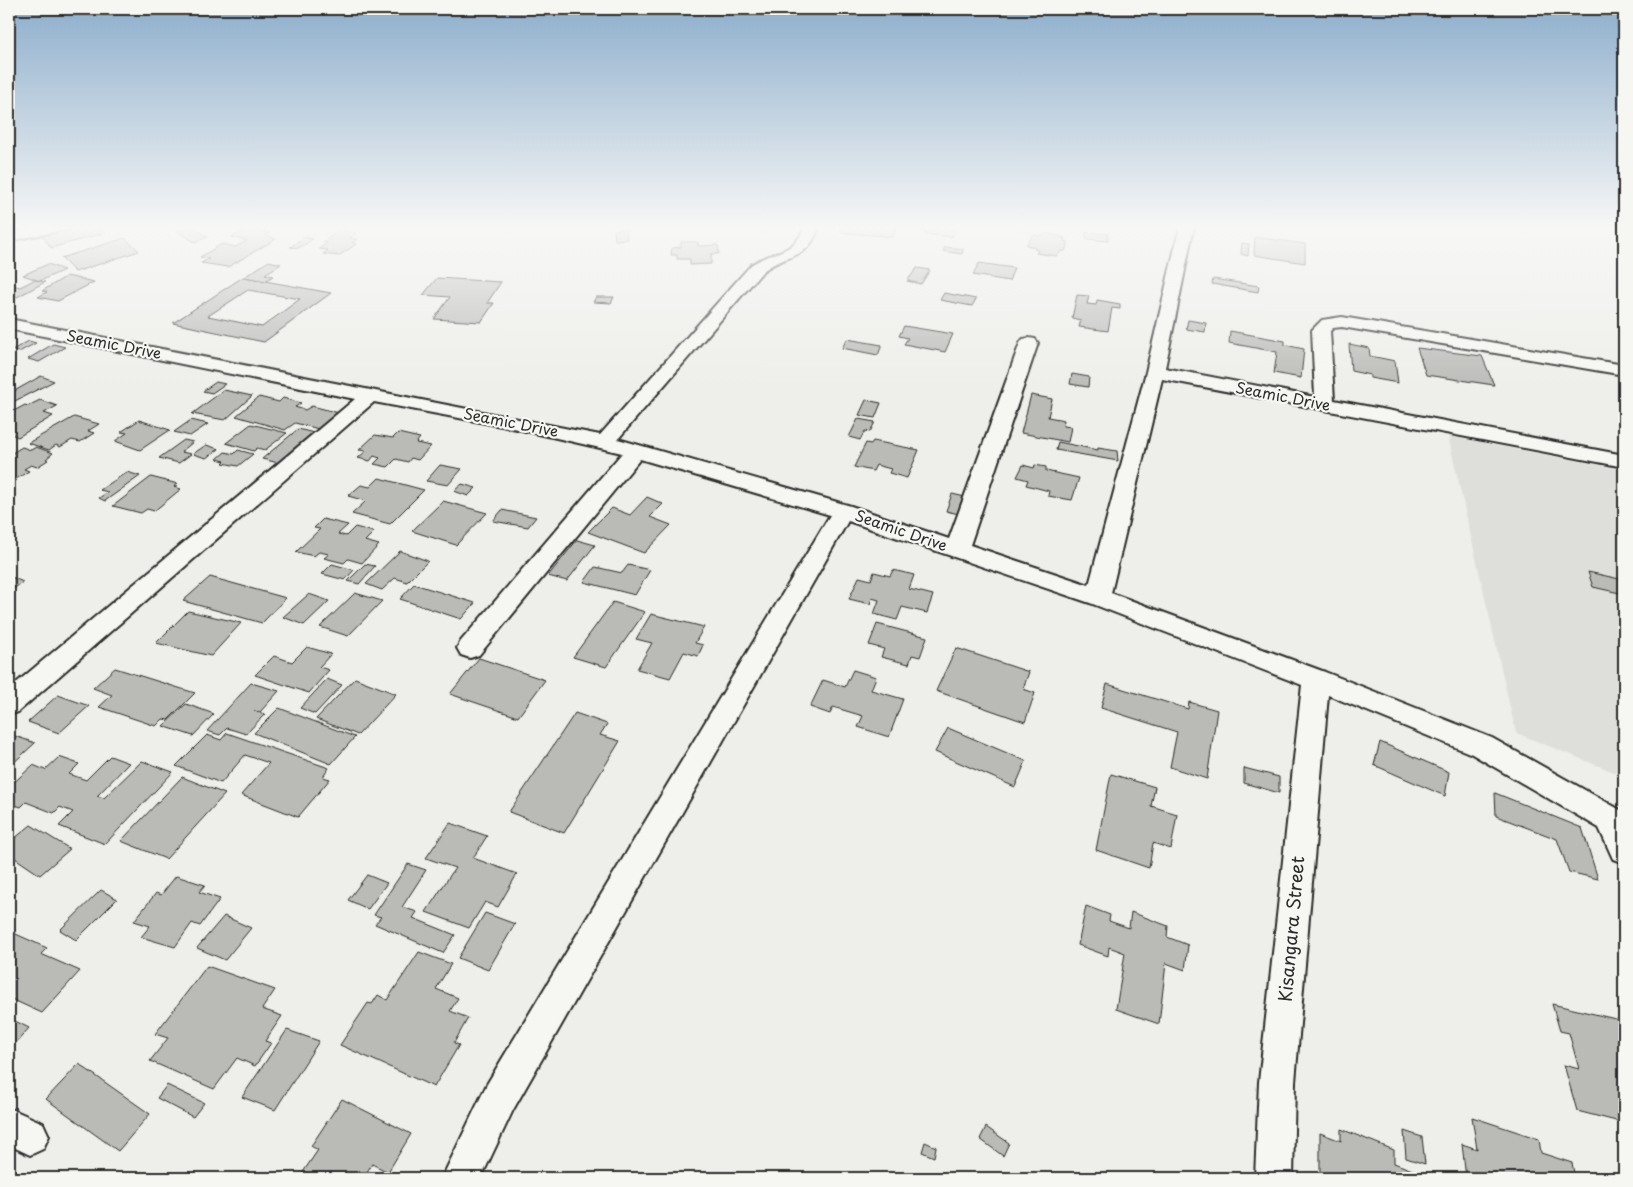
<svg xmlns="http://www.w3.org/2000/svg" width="1633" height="1187" viewBox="0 0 1633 1187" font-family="'Playpen Sans',sans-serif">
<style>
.built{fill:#dededb}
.building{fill:#babab7;stroke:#2b2b2b;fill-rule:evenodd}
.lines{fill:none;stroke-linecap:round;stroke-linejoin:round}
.street-casing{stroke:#2b2b2b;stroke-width:4}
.street{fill:#f6f6f2;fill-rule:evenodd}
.labels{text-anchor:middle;stroke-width:4.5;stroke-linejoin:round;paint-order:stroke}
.street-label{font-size:15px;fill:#2b2b2b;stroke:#f6f6f2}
.near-street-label{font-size:18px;fill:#2b2b2b;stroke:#f6f6f2}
</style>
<rect width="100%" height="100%" fill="#eeeeea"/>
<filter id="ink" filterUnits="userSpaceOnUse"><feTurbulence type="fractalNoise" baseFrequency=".02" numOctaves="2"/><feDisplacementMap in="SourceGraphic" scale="10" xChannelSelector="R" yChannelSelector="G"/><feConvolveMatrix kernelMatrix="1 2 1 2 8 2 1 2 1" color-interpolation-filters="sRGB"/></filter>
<g filter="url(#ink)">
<!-- built -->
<path class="built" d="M1448,436L1624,470V776L1516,733Z"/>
<!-- building -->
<g class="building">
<path d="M69,226H98L104,233L51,248L41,233Z"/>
<path d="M191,226L208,237L195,242L177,231Z"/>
<path d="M843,226H897L893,237L840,232Z"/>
<path d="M914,226H955L952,237L925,234L926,231L913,229Z"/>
<path d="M249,228L270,233L265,235L276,239L228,267L201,263L209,259L200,257L222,244L235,247L247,241L232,237Z"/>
<path d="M626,229L627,239L615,240L614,230Z"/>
<path d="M340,230L356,233L350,238L358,239L352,243L356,244L339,256L323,254L328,250L319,249L327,243L323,242Z"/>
<path d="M1086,232L1108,234V241L1086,239Z"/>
<path d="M1047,233L1065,238L1064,241L1069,242L1065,251H1062L1056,256L1036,253L1038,250L1034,249L1035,247L1026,245L1033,235L1042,236Z"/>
<path d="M304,237L313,239L299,248L290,247Z"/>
<path d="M1255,237L1305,244V263L1254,255Z"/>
<path d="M125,238L139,251L75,272L61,258Z"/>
<path d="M681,242H698V246L718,245L719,254H711V264L690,265V259H677V255H671L672,248L681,247Z"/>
<path d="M1242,243L1249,244L1248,256L1241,254Z"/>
<path d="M945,247L963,249L962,254L943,251Z"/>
<path d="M269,261L281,264L265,274L273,276L265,281L244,277Z"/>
<path d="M979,263L1014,268L1009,281L973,275Z"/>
<path d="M48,264L64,270L40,281L23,275Z"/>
<path d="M917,268L930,270L921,284L907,281Z"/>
<path d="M67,276L94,282L58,301L38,297L47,292L42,291Z"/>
<path d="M243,277L331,293L264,342L173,323ZM248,290L300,299L262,327L208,316Z"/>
<path d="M437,278L501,282L487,303H494L481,322L434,319L450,297L423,295Z"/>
<path d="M1213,279L1259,286L1258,292L1212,284Z"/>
<path d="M34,280L45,282L17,297L9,295V284L20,287Z"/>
<path d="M944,293L976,299L972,306L940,300Z"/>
<path d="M1077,295L1089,296L1087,304L1096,305L1097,300L1120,304V309L1112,308L1108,331L1079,327L1081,320L1072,318Z"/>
<path d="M596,297H614L611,303L593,302Z"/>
<path d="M1188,320L1206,323L1205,332L1186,329Z"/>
<path d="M904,326L953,334L945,352L904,344L908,338L899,336Z"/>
<path d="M1230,331L1285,341V345L1304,349L1301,378L1274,373L1277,352L1229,343Z"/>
<path d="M847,339L882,345L878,355L842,348Z"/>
<path d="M29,341L36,343L19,352L12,350Z"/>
<path d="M53,344L65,347L39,362L28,359Z"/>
<path d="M1349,344L1369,348L1370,356L1395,361L1398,383L1370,378V375L1351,371Z"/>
<path d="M1417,348L1482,356L1494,385L1426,375Z"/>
<path d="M1072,374L1089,377L1088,387L1070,384Z"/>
<path d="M41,376L54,381L9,404V394Z"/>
<path d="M216,382L225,384L212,393L203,391Z"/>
<path d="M224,390L252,396L225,420L192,414Z"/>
<path d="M1031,395L1052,399L1048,417L1064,420L1063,426L1071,427L1068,442L1021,433Z"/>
<path d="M259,397L279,402L283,398L301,403L295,407L305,410L312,406L339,413L319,429L295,423L285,430L236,416Z"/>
<path d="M40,400L57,406L44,413L53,416L18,437L9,433V418L14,415L10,413L25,405L28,406Z"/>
<path d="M866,400L881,403L875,418L859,415Z"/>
<path d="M74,417L99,424L88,431L94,433L80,442L72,440L60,447L56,445L49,450L28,443Z"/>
<path d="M858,419L875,422L870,432L865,431L860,440L849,437Z"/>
<path d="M139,420L170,430L140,450L115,441L127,433L121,432Z"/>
<path d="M191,420L208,424L190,436L174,432Z"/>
<path d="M251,424L287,433L265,450L257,448L254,451L226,443Z"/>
<path d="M298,429L322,435L287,465L262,459Z"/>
<path d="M398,433L420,438L416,443L431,446L418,460L411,458L408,462L396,459L388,467L374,464L380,458L374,456L370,461L358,458L366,451L359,450L375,435L393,438Z"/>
<path d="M184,440L193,442L181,452L191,454L179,463L159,458Z"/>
<path d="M873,441L919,450L907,478L889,473L891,469L876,465L873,471L854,467L866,443L871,444Z"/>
<path d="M1058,442L1098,450V448L1117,451L1118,461L1056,450Z"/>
<path d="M206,445L219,449L206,458L193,454Z"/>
<path d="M22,447L31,450L36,447L53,453L46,459L48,460L37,467L31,465L24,469L29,471L16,479L9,477V455Z"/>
<path d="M238,450L253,454L238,466L223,463L225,461L217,459L225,452L234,454Z"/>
<path d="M440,465L462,469L448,485L426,481Z"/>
<path d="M1023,465L1034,468L1035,465L1046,467V471L1079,478L1072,500L1048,496L1049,491L1026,485L1028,480L1017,477Z"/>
<path d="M127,472L140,476L105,501L99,498L108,492L100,490Z"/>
<path d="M151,477L178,484L174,487L181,489L154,511L147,509L141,513L113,506Z"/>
<path d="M379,478L424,490L390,524L352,514L366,501L348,496L361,485L370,487Z"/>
<path d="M462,484L476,488L468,496L454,491Z"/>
<path d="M952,494L965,497L959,514L946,511Z"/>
<path d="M647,497L663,504L650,517L671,525L644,553L588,532L612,508L630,515Z"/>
<path d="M443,501L487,513L456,545L412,531Z"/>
<path d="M502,510L536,517L528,527L493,521Z"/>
<path d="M323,519L348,525L338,534L346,536L355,527L374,532L365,541L379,545L362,563L348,559L344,563L324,558L329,554L319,552L314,556L296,552L320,529L314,528Z"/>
<path d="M577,540L595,545L567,581L548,576Z"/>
<path d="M400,551L428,561L407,582L395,578L382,590L366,584Z"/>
<path d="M332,564L354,570L345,580L322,574Z"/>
<path d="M365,564L375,566L359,584L348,581Z"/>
<path d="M628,565L650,570L635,595L584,582L595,567L622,573Z"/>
<path d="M893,570L914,575L909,589L933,595L927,613L902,607L897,620L874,614L879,600L872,598L870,604L849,599L859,577L871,580L874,572L890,576Z"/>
<path d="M1588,572L1624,580V594L1593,587Z"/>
<path d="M9,576L23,582L9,592Z"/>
<path d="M210,577L286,598L262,623L183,601Z"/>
<path d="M414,584L475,603L461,619L400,599Z"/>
<path d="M355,593L382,601L348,636L320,627Z"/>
<path d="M309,594L329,601L304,625L283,617Z"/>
<path d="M613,602L645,612L606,667L573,657Z"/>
<path d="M188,611L241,623L211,656L156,643Z"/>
<path d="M651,614L704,627L695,643L703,645L698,656L684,652L670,678L637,669L652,643L636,639Z"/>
<path d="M877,624L927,637L920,657L912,655L909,664L881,657L884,649L869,645Z"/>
<path d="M307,647L331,654L319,667L329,670L309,693L255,675L274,656L292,662Z"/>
<path d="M956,648L1029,672L1023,689L1035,693L1025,722L936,691Z"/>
<path d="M479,658L545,680L518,717L450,694Z"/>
<path d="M115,668L195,693L168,720L163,719L156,726L99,707L112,695L93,688Z"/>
<path d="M853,670L876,677L871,690L903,699L889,737L858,727L863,716L833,707L830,714L810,707L823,680L845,687Z"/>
<path d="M355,678L396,694L358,735L316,719Z"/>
<path d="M327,679L342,685L315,714L300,708Z"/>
<path d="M251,683L279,691L260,712L254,711L265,714L246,734L227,728L220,735L207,731Z"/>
<path d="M1107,684L1188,709L1189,702L1217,710L1207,779L1170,767L1177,732L1101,708Z"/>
<path d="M58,695L89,706L59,733L28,722Z"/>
<path d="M186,704L214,714L193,736L163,726Z"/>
<path d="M279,708L355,737L331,764L254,733Z"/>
<path d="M575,713L607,724L600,735L620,741L564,833L509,812Z"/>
<path d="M948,728L1026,761L1015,787L935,752Z"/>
<path d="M227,733L329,768L323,777L330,779L298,817L241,795L269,763L245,755L221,783L176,766L207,735L221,740Z"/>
<path d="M12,735L35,743L9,767V738Z"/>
<path d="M1380,742L1449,772L1445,796L1374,765Z"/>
<path d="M110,756L129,763L97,796L104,798L142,761L173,772L105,844L59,826L73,812L60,807L54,813L26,802L21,807L9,803V787L33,765L45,770L59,757L79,764L69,774L86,780Z"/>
<path d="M1244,768L1279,777V793L1244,783Z"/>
<path d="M1111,774L1155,787L1151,806L1177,814L1171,849L1153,843L1149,868L1096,850Z"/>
<path d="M182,777L225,794L166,859L121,841Z"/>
<path d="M1495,793L1582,828L1598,879L1569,872L1557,839L1496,816Z"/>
<path d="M450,823L487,836L473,858L517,874L498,907L485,902L469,928L426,912L455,868L426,858Z"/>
<path d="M31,825L70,849L40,875L9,854V843Z"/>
<path d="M408,864L426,870L402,907L417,912L413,918L455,935L443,953L375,924L381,917L374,915Z"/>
<path d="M367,875L387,883L368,909L348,900Z"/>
<path d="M176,876L205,885L199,892L220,899L200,926L192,923L175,947L141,937L150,926L134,921L156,893L161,895Z"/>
<path d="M101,890L117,899L76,940L60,930Z"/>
<path d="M1086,906L1110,915L1109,921L1129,928L1131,912L1168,926L1167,937L1188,945L1185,970L1166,963L1159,1024L1116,1009L1125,953L1109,947L1108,956L1078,945Z"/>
<path d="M485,913L515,924L488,970L458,958Z"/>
<path d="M224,916L251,928L225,960L197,948Z"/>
<path d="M9,931L47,948L41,954L80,971L42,1013L9,998Z"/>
<path d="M419,952L451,964L436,989L458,998L450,1011L468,1018L454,1043L459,1045L434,1087L340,1045L368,1003L372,1004L378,995L387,1000Z"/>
<path d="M207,966L275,990L262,1009L282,1016L265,1041L271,1043L255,1066L237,1058L214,1089L150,1061L168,1038L155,1034Z"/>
<path d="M1552,1004L1624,1021V1123L1577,1111L1564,1065L1579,1069L1569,1033L1560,1031Z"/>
<path d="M9,1018L29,1028L9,1051Z"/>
<path d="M287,1030L319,1041L275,1110L242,1097Z"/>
<path d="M79,1064L150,1114L118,1151L46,1099Z"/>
<path d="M167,1085L204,1103L193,1117L157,1098Z"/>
<path d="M342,1099L411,1134L388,1172L372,1164L363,1178H299L318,1150L311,1146Z"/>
<path d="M1472,1117L1539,1139L1541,1153L1572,1163L1575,1178H1466L1462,1144L1477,1149Z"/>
<path d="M986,1127L1009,1143L1003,1156L980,1139Z"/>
<path d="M1341,1129L1394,1150V1163L1428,1176V1178H1320V1133L1341,1141Z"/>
<path d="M1404,1131L1422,1137L1425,1164L1406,1158Z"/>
<path d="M925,1142L936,1147L934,1157L922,1152Z"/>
</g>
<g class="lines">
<defs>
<g id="street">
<path d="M43,226H70L68,229L9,241V233Z"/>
<path d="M805,226H819C808,262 788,252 763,271L618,439L851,506L949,539L1020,343L1023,339L1029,338L1035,339L1038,343L970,545L1089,585L1146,372L1180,226H1194L1165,368L1315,397L1312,330L1322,320L1342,317L1624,365V375L1342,327L1333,328L1330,331L1334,400L1624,455V467L1162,379L1111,593L1325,672L1492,738L1624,812V863L1613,859L1599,828L1472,754L1328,695L1295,1082L1293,1178H1255L1259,1082L1302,685L1090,603L848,521L513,1110L481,1178H442L487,1084L830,515L640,459L479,655L470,658L461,655L457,648L461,641L622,453L517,429L374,402L18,712L9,715V689L355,399L9,329V319L600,435L751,265C774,249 794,256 805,226Z"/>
<path d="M9,1108L43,1123L49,1136L43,1149L30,1155L9,1145Z"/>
</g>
</defs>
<!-- street casing -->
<use href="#street" class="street-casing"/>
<!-- street -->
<use href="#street" class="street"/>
</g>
</g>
<!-- sky -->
<linearGradient id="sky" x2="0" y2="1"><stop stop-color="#8daecc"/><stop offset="0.58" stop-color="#f7f7f6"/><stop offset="1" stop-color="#f7f7f6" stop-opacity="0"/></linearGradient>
<rect width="1633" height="392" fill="url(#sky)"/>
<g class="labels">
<!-- street labels -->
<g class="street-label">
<text transform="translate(114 345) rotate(11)" y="5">Seamic Drive</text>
<text transform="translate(1283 397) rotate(11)" y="5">Seamic Drive</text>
<text transform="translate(511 423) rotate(11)" y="5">Seamic Drive</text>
<text transform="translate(901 531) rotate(19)" y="5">Seamic Drive</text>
</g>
<!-- near-street labels -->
<g class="near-street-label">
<text transform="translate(1292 929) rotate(-85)" y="6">Kisangara Street</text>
</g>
</g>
<!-- margin -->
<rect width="1633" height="1187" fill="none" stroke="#f6f6f2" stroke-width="30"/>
<rect x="15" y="15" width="1603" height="1157" fill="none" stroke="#2b2b2b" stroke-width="2" filter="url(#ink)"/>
</svg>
